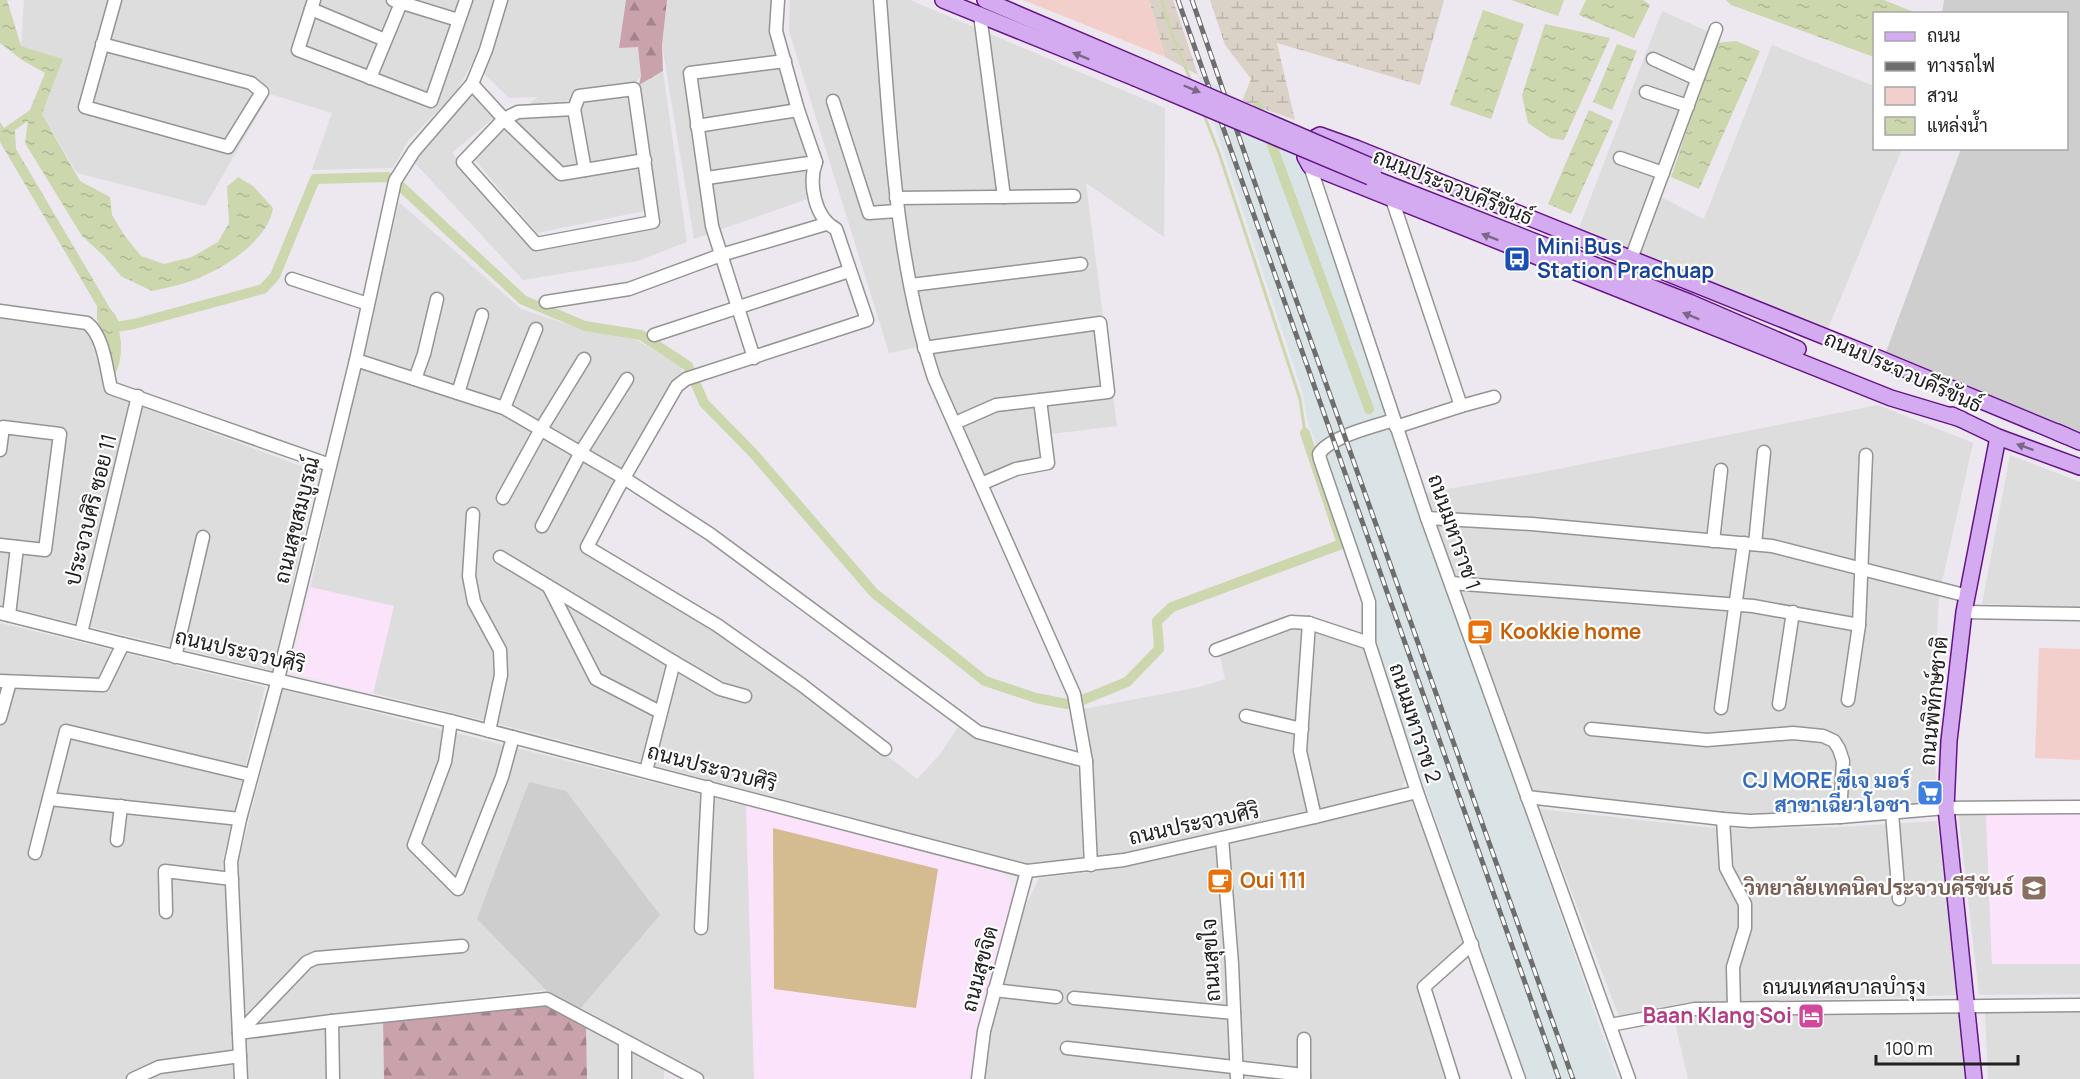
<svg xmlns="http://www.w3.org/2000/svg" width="2080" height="1079" viewBox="0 0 2080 1079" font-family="Manrope,Sarabun,sans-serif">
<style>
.residential{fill:#ddddde}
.education{fill:#fbe4fb}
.religious{fill:#cecece}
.railway{fill:#dae4e7}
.forest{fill:url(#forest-firs)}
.wetland{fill:url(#wetland-marsh)}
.park{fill:#f3cfcb}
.pitch{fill:#d4bb90}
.water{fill:url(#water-ripples)}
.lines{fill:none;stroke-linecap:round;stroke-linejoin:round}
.stream{stroke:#ccd7ae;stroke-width:3}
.canal{stroke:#ccd7ae;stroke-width:10}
.minor-casing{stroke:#949494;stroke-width:15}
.major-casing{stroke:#651388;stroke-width:18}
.minor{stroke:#fff;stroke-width:12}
.major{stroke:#d4abf0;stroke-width:15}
.rail-casing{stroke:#6e6e6e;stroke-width:5}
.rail{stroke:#fff;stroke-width:3;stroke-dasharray:9;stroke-linecap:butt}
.major-bridge-casing{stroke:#651388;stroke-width:18;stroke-linecap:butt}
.major-bridge{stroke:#d4abf0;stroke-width:15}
.oneway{fill:#7a6688}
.labels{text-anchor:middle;stroke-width:4.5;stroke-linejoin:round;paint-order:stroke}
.street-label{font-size:21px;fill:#202020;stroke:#fff}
.transit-label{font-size:21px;font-weight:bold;fill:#164399;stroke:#fff;text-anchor:start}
.food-label{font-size:21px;font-weight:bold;fill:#c56008;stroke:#fff;text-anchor:start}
.shop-label{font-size:21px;font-weight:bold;fill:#366cbe;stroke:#fff;text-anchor:end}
.education-label{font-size:21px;font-weight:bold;fill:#785e54;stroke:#fff;text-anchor:end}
.hotel-label{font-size:21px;font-weight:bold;fill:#b23c85;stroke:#fff;text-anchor:end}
</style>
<defs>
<pattern id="forest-firs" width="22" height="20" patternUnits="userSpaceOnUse" patternTransform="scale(1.5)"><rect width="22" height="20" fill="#c9a2ac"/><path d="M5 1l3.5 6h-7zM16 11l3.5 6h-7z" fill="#a3848c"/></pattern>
<pattern id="wetland-marsh" width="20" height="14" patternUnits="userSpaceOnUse" patternTransform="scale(1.5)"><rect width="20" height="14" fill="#dbd2c7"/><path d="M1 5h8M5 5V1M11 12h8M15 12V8" fill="none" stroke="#bcb4ab"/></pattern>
<pattern id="water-ripples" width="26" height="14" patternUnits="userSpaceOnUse" patternTransform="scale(1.5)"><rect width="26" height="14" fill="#ccd7ae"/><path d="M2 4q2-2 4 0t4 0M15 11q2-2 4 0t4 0" fill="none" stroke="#afb895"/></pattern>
</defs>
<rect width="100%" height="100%" fill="#ede7ef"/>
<!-- residential -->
<g class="residential">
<path d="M24,0H495L484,41L455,94L408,141L393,168L312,170L332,113L270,94L205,206L77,173L42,114L63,59L21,46Z"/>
<path d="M505,0H626L619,48L638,46L641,76L630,90L649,210L537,233L467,151L538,97L509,98L482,72Z"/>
<path d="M667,0H773L809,158L813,197L694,239L662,45Z"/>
<path d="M790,0H878L919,347L889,353L789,31Z"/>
<path d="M886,0H910L1165,108L1164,237L1086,183L1117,426L1043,435L1046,461L984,480L928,347L898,192Z"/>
<path d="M1662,11L1709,32L1653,193L1704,219L1772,45L1874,86V148L1902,149L1825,336L1576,236Z"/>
<path d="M663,71L687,242L638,261L523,280L414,162L474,90L501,112L452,153L537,244L660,222L639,85Z"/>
<path d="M399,202L521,309L581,329L637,340L683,368L627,472L507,401L363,357Z"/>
<path d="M0,318L90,330L107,394L317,472L274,671L0,605Z"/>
<path d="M360,367L502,413L619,479L582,547L724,635L809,695L917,779L941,753L958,727L974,736L1073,758L1080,776L1083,858L1025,863L922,837L526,731L291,673Z"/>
<path d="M1878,405L1973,443L1939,595L1933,703L1937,806L1851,814L1733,816L1530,792L1426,493L1543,472Z"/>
<path d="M2010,455L2080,482V608L1982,604Z"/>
<path d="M0,623L265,687L223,859L236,1079H0Z"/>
<path d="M1292,626H1310L1363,644L1406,776L1402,788L1131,853L1095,856L1084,709L1199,687L1225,679L1219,652Z"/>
<path d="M282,689L1001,870L1014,889L977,1036L972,1079H709L580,1009L659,914L477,919L546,990L383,1009L384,1079H248L238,864Z"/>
<path d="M1414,800L1464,942L1418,986L1448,1079H1242L1238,964L1229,843Z"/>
<path d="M1540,809L1724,829L1839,827L1937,821L1959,995L1690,1003L1619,1017Z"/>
<path d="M1958,812H1986L1992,964H2080V994L1979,995Z"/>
<path d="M1216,845L1227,965L1231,1079H985L988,1036L1016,925L1039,878L1094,872Z"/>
<path d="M1985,1010L2080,1011V1079H1988Z"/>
<path d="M1962,1012L1966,1079H1688L1674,1019L1702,1015Z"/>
<path d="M586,1024L664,1070V1079H587Z"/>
</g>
<!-- education -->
<g class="education">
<path d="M310,587L394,606L373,694L291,673Z"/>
<path d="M746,806L1001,870L1014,889L977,1036L972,1079H754Z"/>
<path d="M1986,812H2080V964H1992Z"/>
</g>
<!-- religious -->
<g class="religious">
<path d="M1944,0H2080V442L1883,360L1961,149L2066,148V14L1942,13Z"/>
<path d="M529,782L566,791L660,915L580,1009L546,990L477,919Z"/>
</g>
<!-- railway -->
<path class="railway" d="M1198,75L1242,101L1299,158L1474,667L1618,1079H1527L1376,649L1374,602L1307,419L1303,394Z"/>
<!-- forest -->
<g class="forest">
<path d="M626,0H667L662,45L663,71L639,85L641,76L638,47L619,48Z"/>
<path d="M545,1003L586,1024L587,1079H384L383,1019Z"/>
</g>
<!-- wetland -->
<g class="wetland">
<path d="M1149,0H1173L1198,75L1165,57Z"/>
<path d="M1210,0H1444L1420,85L1277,43L1295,120L1242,101L1251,79L1225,45Z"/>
</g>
<!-- park -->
<g class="park">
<path d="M1023,0H1149L1165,57Z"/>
<path d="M2039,648L2080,649V760L2035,758Z"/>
</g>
<!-- pitch -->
<path class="pitch" d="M773,828L938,869L916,1008L774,989Z"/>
<!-- water -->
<g class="water">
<path d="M0,0H7L21,46L63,59L42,114L80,181L110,197L112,215L124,235L141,256L164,264L192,257L218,242L229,223L227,187L238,177L253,186L273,208C268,242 219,272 188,282C176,286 164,288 152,291L121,276L104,256L82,236L25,143L28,121L15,130L16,149L114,315C122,333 124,357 115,375L97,319V306L0,142V122L4,128L30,110L45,73L22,60L0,43Z"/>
<path d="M1511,0H1564L1558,16Z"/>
<path d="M1586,0H1643L1650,5L1634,38L1579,15Z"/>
<path d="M1726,0H1884L1916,13L1874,14V57L1731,5Z"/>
<path d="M1483,10L1524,24L1491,119L1450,105Z"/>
<path d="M1545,24L1610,38L1564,140L1550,138L1528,123L1522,95Z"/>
<path d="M1736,41L1760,51L1699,189L1671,177L1716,43Z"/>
<path d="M1617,44L1637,51L1612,110L1593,102Z"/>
<path d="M1589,110L1613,121L1571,214L1548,204Z"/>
</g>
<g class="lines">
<!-- stream -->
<g class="stream">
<path d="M1162,0L1169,26L1192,84"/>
<path d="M1203,112L1219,153L1300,399L1305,433"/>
</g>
<!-- canal -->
<g class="canal">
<path d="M1258,107L1369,409"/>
<path d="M110,316L116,327L134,324L263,289L275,276L315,179L387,177L395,181L523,300L585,326L641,335L688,366L704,403L753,453L874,593L985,681L1036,698L1067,704L1080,701L1127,682L1159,649L1157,621L1172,607L1342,544L1305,433"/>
</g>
<defs>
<g id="minor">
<path d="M314,0L298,50L431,101L466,0"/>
<path d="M393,0L458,20"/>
<path d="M880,0C890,127 894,256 934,378L1074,694L1086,761L1091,865"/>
<path d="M311,9L385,40"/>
<path d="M980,15L1004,197"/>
<path d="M102,44L251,83L262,92L228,147L85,107L115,0"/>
<path d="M1653,59L1697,79"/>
<path d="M370,78L401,3"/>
<path d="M472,84L504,119L561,174L645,160"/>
<path d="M634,89L653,222L536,244L463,162L504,119L518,112L574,109L579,96Z"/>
<path d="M1646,92L1688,106"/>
<path d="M833,101L869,213L897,211"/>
<path d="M574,109L585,170"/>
<path d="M697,126L798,110"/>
<path d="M1620,158L1663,173"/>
<path d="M816,162C808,184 815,218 836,229L867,320L686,379L677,386L617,490L587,547L717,625L802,685L885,749"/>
<path d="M1310,166L1427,518L1629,1079"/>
<path d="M707,178L816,162L798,110L776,31L778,0"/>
<path d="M896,198L1074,196"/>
<path d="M1392,199L1461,406L1396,427"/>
<path d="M1631,259L1716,29"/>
<path d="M292,279L368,304"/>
<path d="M911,285L1081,264"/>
<path d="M546,302L629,289L721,255L826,224"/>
<path d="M0,311L87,323C104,336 106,368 111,388L330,465"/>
<path d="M654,335L849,271"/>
<path d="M924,348L1100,323L1108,392L996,405L955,423"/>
<path d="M754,358L712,226L690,73L785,61"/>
<path d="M356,360L504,408L624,478L710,534L978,732L1086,761"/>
<path d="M415,379L424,354L437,299"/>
<path d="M458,393L482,315"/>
<path d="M1461,406L1494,397"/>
<path d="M504,408L536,329"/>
<path d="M1394,420C1375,426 1329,437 1319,454L1320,459L1369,602V643L1417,792L1519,1079"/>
<path d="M0,450L3,427L60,434L45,550L0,545"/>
<path d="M981,484L1016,469L1048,463L1040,400"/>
<path d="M503,498L541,429L584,359"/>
<path d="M473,514L469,576L474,602L500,650L501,675L489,731"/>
<path d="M1427,518L1532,524L1772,546L1968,596"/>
<path d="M542,526L581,452L627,379"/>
<path d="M1713,541L1721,470"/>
<path d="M1755,544L1764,452"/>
<path d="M500,557L674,662L646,771"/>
<path d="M1451,583L1753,606L1859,625"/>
<path d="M549,587L596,679L660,712"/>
<path d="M1964,612L2080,614"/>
<path d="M0,613L123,644L451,721L1027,871L1124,860L1315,817L1417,792"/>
<path d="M9,615L17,547"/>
<path d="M1309,623L1300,751L1315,817"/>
<path d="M81,633L138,396"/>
<path d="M1216,650L1291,622L1309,623L1369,643"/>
<path d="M175,657L203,537"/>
<path d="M674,662L720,689L745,696"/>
<path d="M0,681L103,685L123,644"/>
<path d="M1848,700L1859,625L1866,455"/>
<path d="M1779,704L1793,612"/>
<path d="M1721,708L1744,543"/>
<path d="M1246,716L1302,729"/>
<path d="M0,718L10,682"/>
<path d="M451,721L445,762L414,845L458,889L502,777L513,737"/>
<path d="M1591,729L1707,740L1793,733L1823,736L1834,741L1839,749L1843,761L1840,817"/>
<path d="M1527,797L1723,819L1750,821L1840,817L1946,808L2080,807"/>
<path d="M49,799L240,819"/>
<path d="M1892,813L1899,899"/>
<path d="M1723,819L1726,868L1745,904V928L1733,967L1734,1008"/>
<path d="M1222,838L1232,964L1237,1079"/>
<path d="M117,840L121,806"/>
<path d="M35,853L66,731L251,775"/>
<path d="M166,912L165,871L232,879"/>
<path d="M701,928L708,787"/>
<path d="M994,990L1056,997"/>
<path d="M1074,998L1234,1013"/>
<path d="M332,1021L333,1079"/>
<path d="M1610,1025L1695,1009L2080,1005"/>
<path d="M239,1033L332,1021L547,999L697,1079"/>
<path d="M239,1033L307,962L316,958L462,946"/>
<path d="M1304,1039V1079"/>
<path d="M1067,1048L1304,1075"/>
<path d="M133,1079L159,1067L240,1056"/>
<path d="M241,1079L231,862L240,819L278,679L356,360L395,181L414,151L472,84L486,50L501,0"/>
<path d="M625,1079V1041"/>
<path d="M978,1079L984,1031L1027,871"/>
<path d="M1453,1079L1424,987L1472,944"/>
</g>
<g id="major">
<path d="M943,0L1135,78"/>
<path d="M985,0L1139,66"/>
<path d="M1370,177L1689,302L1798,349"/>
<path d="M1952,415L1998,437L2080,467"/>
<path d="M1961,419L1891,398L1310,166L1305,157L1309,141L1320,135L1356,148L1883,360L2066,436"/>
<path d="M2057,432L2080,442"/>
<path d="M1974,1079L1946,808L1949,741L1964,612L1998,437"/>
</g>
</defs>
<!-- minor casing -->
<use href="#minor" class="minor-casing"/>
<!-- major casing -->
<use href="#major" class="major-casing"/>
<!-- minor -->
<use href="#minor" class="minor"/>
<!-- major -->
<use href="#major" class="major"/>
<defs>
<g id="rail">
<path d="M1178,0L1559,1079"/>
<path d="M1192,0L1260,198L1573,1079"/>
</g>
</defs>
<!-- rail casing -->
<use href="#rail" class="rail-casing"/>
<!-- rail -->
<use href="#rail" class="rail"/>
<defs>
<g id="major-bridge">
<path d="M1139,66L1375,168"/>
<path d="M1135,78L1370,177"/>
</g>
</defs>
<!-- major-bridge casing -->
<use href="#major-bridge" class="major-bridge-casing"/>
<!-- major-bridge -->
<use href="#major-bridge" class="major-bridge"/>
</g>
<!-- one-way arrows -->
<defs><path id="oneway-solid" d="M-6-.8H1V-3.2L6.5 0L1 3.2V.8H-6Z" transform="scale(1.5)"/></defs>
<g class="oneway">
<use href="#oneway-solid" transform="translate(1081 56) rotate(-158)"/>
<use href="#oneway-solid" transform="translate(1192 89) rotate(23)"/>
<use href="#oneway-solid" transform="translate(1490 237) rotate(-159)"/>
<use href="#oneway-solid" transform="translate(1691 316) rotate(-158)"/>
<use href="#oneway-solid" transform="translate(2025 447) rotate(-160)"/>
</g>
<!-- icons -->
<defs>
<symbol id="bus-square" viewBox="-11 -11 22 22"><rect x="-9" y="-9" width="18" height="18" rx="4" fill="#1a4fb4" stroke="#fff"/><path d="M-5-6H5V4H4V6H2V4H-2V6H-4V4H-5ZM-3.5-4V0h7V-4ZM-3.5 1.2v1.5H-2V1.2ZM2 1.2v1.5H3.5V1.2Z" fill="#fff"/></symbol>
<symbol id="cafe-square" viewBox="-11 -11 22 22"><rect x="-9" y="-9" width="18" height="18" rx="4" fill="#e8710a" stroke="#fff"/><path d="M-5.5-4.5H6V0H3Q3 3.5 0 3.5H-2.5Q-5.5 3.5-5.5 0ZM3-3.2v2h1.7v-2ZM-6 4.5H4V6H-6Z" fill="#fff"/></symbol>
<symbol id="supermarket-square" viewBox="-11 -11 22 22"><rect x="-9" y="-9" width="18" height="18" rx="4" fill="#3f7fe0" stroke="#fff"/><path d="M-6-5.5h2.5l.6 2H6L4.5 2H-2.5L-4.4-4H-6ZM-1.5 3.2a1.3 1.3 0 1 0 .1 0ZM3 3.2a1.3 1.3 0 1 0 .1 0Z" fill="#fff"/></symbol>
<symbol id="university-square" viewBox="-11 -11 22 22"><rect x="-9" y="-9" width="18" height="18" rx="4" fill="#8d6e63" stroke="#fff"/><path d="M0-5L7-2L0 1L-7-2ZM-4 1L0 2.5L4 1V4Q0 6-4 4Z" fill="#fff"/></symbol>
<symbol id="hotel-square" viewBox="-11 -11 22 22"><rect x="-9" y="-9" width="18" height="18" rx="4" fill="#d1479c" stroke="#fff"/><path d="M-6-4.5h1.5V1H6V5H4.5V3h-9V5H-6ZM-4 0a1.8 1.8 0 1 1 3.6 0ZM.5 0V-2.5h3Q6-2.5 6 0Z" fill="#fff"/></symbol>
</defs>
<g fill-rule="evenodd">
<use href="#bus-square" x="1502" y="244" width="30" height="30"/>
<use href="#cafe-square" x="1465" y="617" width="30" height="30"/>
<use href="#supermarket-square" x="1915" y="778" width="30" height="30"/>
<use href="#cafe-square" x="1205" y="866" width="30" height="30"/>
<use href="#university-square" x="2019" y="873" width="30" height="30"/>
<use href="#hotel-square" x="1796" y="1001" width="30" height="30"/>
</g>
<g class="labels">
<!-- street labels -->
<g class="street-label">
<text transform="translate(1453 187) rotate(22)" y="7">ถนนประจวบคีรีขันธ์</text>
<text transform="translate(1903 372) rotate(24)" y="7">ถนนประจวบคีรีขันธ์</text>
<text transform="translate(91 510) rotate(-76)" y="7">ประจวบศิริ ซอย 11</text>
<text transform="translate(297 520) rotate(-76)" y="7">ถนนสุขสมบูรณ์</text>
<text transform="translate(1454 532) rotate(71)" y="7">ถนนมหาราช 1</text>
<text transform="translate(240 651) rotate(13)" y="7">ถนนประจวบศิริ</text>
<text transform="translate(1934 701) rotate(-84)" y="7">ถนนพิทักษ์ชาติ</text>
<text transform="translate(1415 723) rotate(72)" y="7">ถนนมหาราช 2</text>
<text transform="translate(712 768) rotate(15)" y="7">ถนนประจวบศิริ</text>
<text transform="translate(1194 824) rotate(-12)" y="7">ถนนประจวบศิริ</text>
<text transform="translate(1211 960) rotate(-93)" y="7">ถนนสุขใจ</text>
<text transform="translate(980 969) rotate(-75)" y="7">ถนนสุขจิต</text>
<text x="1844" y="994">ถนนเทศลบาลบำรุง</text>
</g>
<!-- transit labels -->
<g class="transit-label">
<text x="1537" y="254">Mini Bus<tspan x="1537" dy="24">Station Prachuap</tspan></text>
</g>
<!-- food labels -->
<g class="food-label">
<text x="1500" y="639">Kookkie home</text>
<text x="1240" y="888">Oui 111</text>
</g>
<!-- shop labels -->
<g class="shop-label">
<text x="1910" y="788">CJ MORE ซีเจ มอร์<tspan x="1910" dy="24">สาขาเฉี่ยวโอชา</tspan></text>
</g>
<!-- education labels -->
<g class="education-label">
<text x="2014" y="895">วิทยาลัยเทคนิคประจวบคีรีขันธ์</text>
</g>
<!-- hotel labels -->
<g class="hotel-label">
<text x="1792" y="1023">Baan Klang Soi</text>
</g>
</g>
<!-- legend -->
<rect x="1873" y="12" width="195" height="138" fill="#ffffff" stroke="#a6a6a6" stroke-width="1.5"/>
<rect x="1885" y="32" width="30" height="9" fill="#d4abf0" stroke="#a6a6a6" stroke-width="1.5"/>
<text x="1927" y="42" font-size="18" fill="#202020">ถนน</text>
<rect x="1885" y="62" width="30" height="9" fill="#6e6e6e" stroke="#a6a6a6" stroke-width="1.5"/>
<text x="1927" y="72" font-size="18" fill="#202020">ทางรถไฟ</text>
<rect x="1885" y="87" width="30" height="18" fill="#f3cfcb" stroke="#a6a6a6" stroke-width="1.5"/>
<text x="1927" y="102" font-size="18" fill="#202020">สวน</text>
<rect x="1885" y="117" width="30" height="18" fill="url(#water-ripples)" stroke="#a6a6a6" stroke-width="1.5"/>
<text x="1927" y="132" font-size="18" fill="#202020">แหล่งน้ำ</text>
<!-- scale -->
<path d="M1876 1055v9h142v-9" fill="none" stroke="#202020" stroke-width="3"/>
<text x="1885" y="1055" font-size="18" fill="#202020" stroke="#ffffff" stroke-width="4.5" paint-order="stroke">100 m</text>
</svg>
